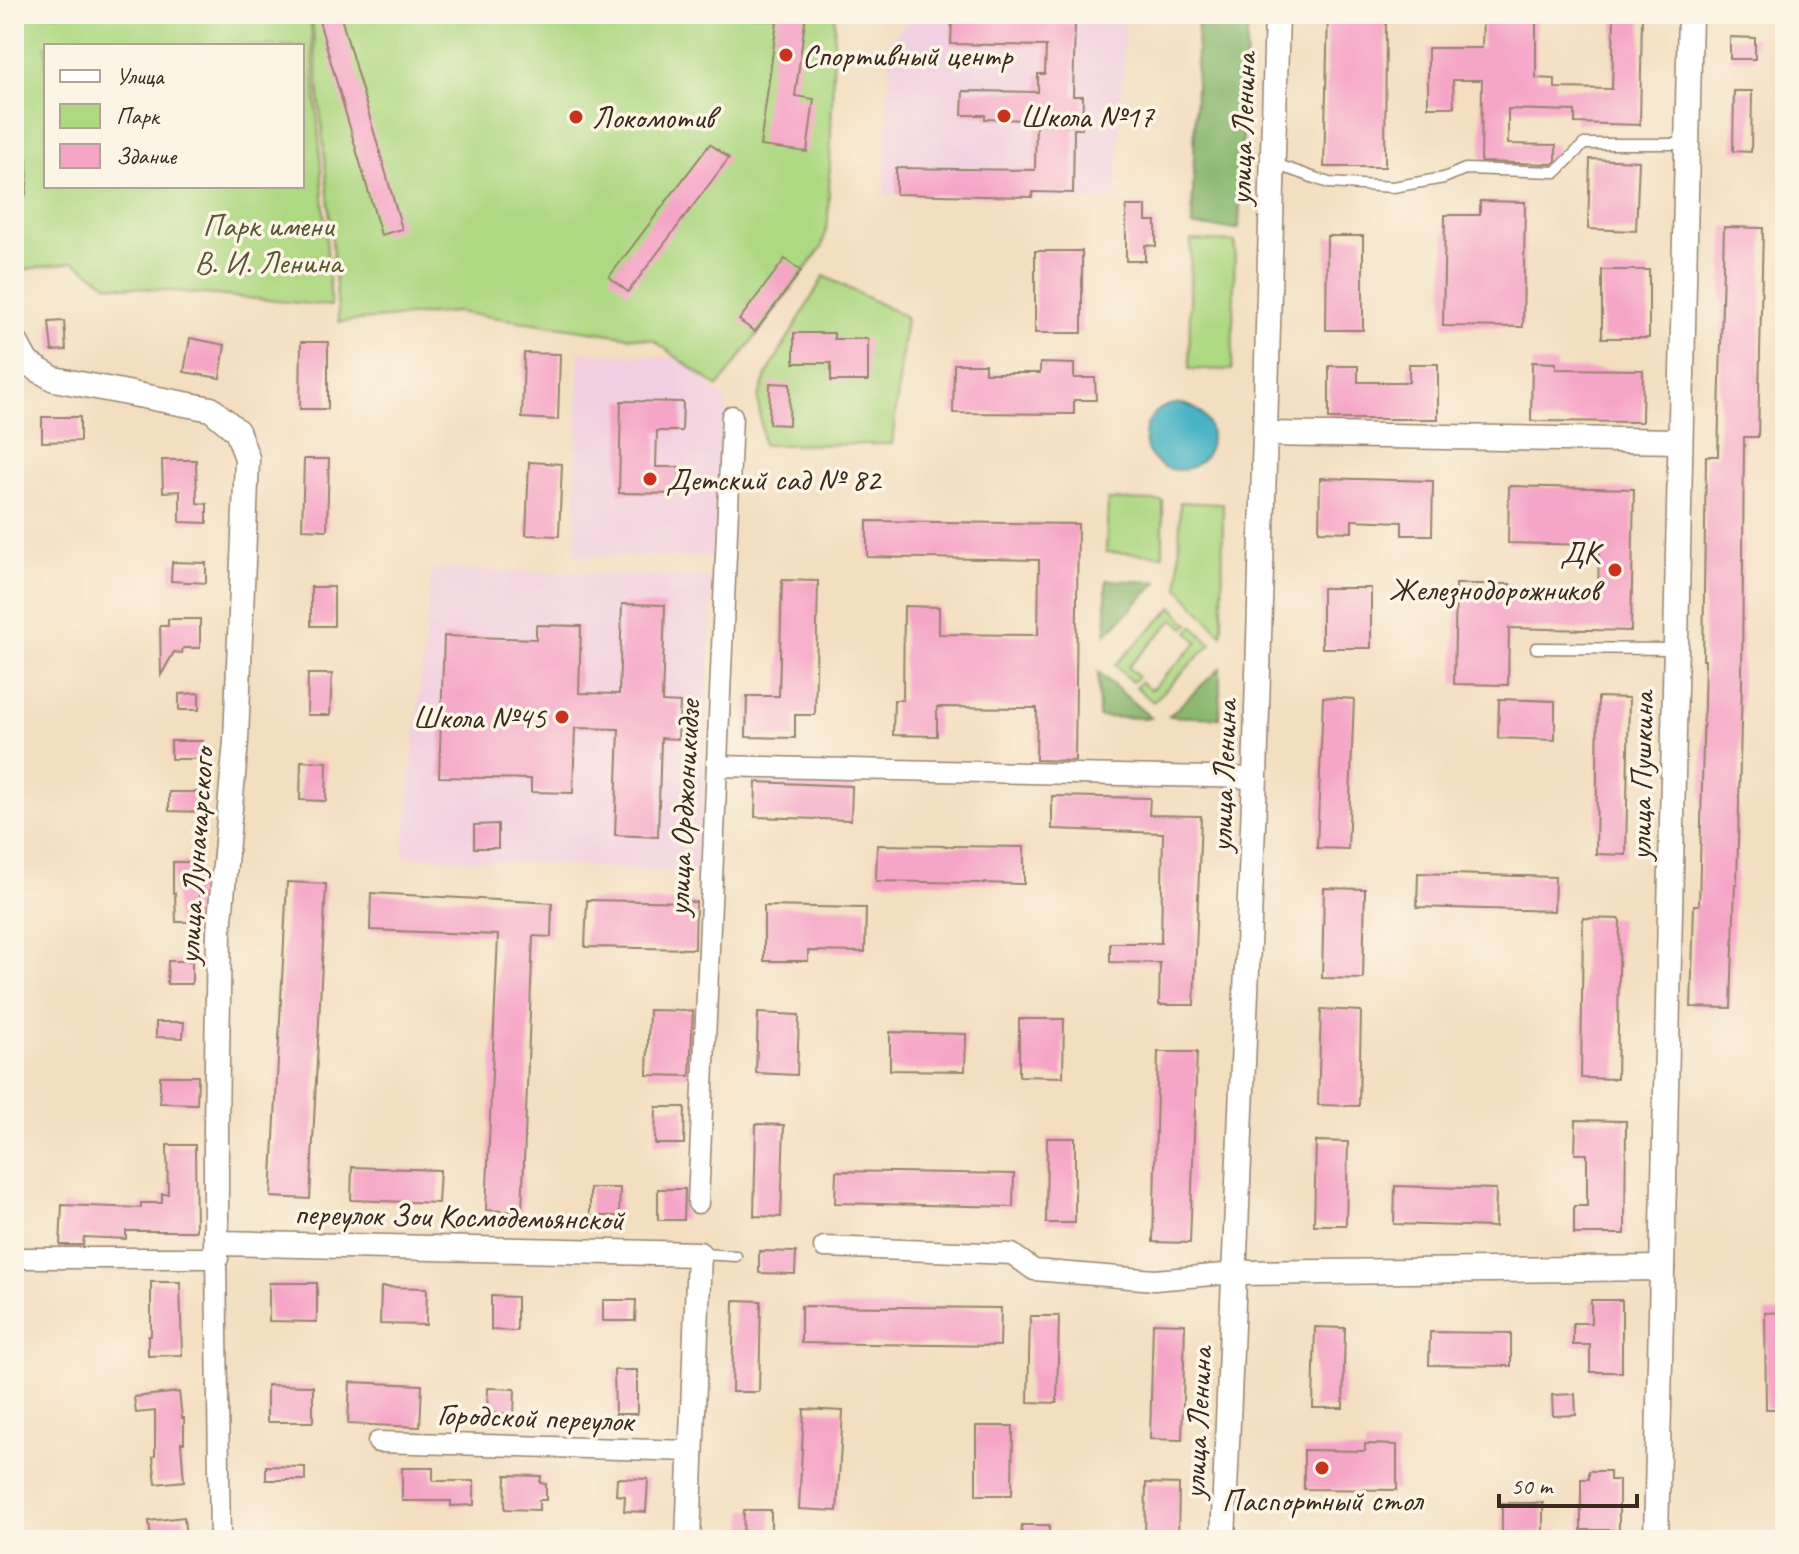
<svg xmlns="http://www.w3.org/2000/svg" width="1799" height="1554" viewBox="0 0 1799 1554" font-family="Caveat,sans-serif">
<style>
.built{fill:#f2cfe0}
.green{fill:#afd883;stroke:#758150;stroke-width:2;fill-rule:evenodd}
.forest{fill:#8bb871;stroke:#637148;stroke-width:2}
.water{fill:#47b3c5;stroke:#416e72;stroke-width:2}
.building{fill:#f5a6c7}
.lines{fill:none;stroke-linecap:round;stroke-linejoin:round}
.service-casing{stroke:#97846f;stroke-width:13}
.minor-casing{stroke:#97846f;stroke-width:23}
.tertiary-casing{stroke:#97846f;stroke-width:27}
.service{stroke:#fff;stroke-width:10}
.minor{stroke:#fff;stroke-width:20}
.tertiary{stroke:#fff;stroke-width:24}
.poi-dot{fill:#c8321e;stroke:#fcf5e5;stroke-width:3}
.labels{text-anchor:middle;stroke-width:7;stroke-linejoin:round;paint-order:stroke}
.poi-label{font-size:32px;fill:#3b2a1e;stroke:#fcf5e5;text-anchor:start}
.street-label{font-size:32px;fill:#3b2a1e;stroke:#fcf5e5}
.park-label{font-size:32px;fill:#585637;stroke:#fcf5e5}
</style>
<rect width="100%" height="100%" fill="#fcf5e5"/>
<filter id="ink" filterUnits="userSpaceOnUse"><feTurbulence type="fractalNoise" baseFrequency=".0125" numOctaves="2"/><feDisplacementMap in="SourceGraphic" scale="16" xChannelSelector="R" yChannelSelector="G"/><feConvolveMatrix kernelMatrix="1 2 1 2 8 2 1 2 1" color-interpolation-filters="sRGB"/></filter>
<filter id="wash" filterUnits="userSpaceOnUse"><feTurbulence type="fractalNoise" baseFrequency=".006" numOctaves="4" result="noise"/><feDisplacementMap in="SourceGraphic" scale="32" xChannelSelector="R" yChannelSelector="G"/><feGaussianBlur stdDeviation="1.8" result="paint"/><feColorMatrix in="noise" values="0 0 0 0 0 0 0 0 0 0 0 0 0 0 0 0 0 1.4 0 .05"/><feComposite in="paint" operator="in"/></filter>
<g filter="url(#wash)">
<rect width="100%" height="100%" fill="#f3dec0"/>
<!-- built -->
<g class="built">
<path d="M915,15L1126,17L1116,201L884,194L891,39Z"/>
<path d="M579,352L684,358L726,402L720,557L575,556Z"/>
<path d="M432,569L712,577L702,873L403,856Z"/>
</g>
<!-- green -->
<g class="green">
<path d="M14,14H310L331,306L109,285L74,262L14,271L24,163L14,75ZM46,46H302V186H46Z"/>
<path d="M312,14H835L828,221L822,247L718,387L653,340L456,312L339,322Z"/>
<path d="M1191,240L1235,242L1232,370L1189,369Z"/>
<path d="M824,276L906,317L892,444L763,445L758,398L766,376Z"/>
<path d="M1108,500L1163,501V555L1106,552Z"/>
<path d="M1180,502L1223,504L1222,635L1179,588Z"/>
<path d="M1173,607L1189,624L1185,628L1174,619L1128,667L1138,677L1132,682L1115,665Z"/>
<path d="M1193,626L1211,644L1153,702L1136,687L1140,682L1151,690L1198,642L1188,632Z"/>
</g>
<!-- forest -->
<g class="forest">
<path d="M1198,14H1248L1239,229L1192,226Z"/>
<path d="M1106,580L1158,582L1106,634Z"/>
<path d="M1220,668V718L1169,716Z"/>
<path d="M1098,672L1151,718L1099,717Z"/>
</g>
<!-- water -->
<circle class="water" cx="1178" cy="437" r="33"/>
<g id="blocks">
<!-- building -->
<g class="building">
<path d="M317,14H340L402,229L381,235Z"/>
<path d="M778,14H806L795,96L814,99L807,152L760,146Z"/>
<path d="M1328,14H1386L1385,167H1324Z"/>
<path d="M1483,14H1536V78L1555,79V88L1612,89L1614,16H1642L1640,125L1575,123V111L1508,109V144L1556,145V161L1553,164L1481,162L1482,80H1453L1454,107H1428V48H1482Z"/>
<path d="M952,16L1040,17V23L1075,24L1073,96H1083L1082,129H1074L1073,193L1033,192L1032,197L896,194V168L1035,170L1036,120L985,119V115H962L963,91L1038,92V74H1045L1046,46L951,44Z"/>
<path d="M1730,37L1755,38V59H1730Z"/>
<path d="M1734,91H1752L1751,152L1733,151Z"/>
<path d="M710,144L729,158L628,292L609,277Z"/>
<path d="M1590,159L1639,161L1636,231L1588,229Z"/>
<path d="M1480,201L1525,202L1523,327L1443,326L1445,215H1480Z"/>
<path d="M1126,206H1146V221H1156V246L1145,245V261H1126Z"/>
<path d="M1724,227L1763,228L1758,437H1744L1742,681L1737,884H1735L1731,1008L1691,1007L1694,905H1699L1705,660H1703L1706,456H1718Z"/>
<path d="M1327,236H1363V330H1326Z"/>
<rect x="1035" y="251" width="47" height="82"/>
<path d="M785,259L801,271L755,332L739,320Z"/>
<rect x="1602" y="270" width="47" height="68"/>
<path d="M64,321L66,350L52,351L49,322Z"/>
<path d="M794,333H834V339H868V381H831V363H794Z"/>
<path d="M190,338L225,345L220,378L184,372Z"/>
<path d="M301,342H328V409H300Z"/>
<path d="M524,353L560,354L558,420L522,418Z"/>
<path d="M1532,362L1556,363V369L1643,370L1642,422L1531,421Z"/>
<path d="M1040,363L1074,364V378H1095L1096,400H1074V414L953,413L954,364H985V373H1040Z"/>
<path d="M1409,364H1438V419H1329V366H1358V382H1409Z"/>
<path d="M770,383L790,384L789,425L769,424Z"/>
<path d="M621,401L683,402L682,431H657L656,467H680V494L619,493Z"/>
<path d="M42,417H80V441L42,442Z"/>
<path d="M304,459H329L327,530L302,529Z"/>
<path d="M162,460H196L197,503L207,504V523L180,522V491L163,492Z"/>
<path d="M529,462L562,464L559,536L526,535Z"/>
<path d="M1320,478L1433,481L1432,535H1402V522L1352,520V532L1319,531Z"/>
<path d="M1509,486L1634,489L1631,631L1509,628L1508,685L1454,684L1456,584H1510V595L1598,597L1599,545L1508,543Z"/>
<path d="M867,521L1078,524L1075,761L1036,760L1037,708L937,707V736L893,735L894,700H903L904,606L939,607V634L1038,635L1039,560L867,557Z"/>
<path d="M172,562L206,563V583L171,581Z"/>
<path d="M782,580L818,581L815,715H795V738L746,737L747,696H779Z"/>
<rect x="311" y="587" width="23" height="39"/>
<rect x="1322" y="588" width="49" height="60"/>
<path d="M622,604L665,605L662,702L680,703L678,739L661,738L658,837L615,835L619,729L575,728L573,793L531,792V779L439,777L444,636L536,639V625L581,626L579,693L619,694Z"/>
<path d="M168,619H200V648H183L182,653L174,652L161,675L160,626H168Z"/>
<path d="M308,674H332L330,715H307Z"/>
<path d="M199,693V710H179V694Z"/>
<path d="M1323,697L1354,699L1348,849L1317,848Z"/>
<path d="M1598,697L1629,698L1626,855L1596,854Z"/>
<path d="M1499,699L1555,701V740L1498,738Z"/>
<rect x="171" y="741" width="32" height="18"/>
<path d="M301,761L327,762L326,801L300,800Z"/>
<path d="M756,782L852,786L851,820L755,817Z"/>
<path d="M169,792H199L198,812L169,811Z"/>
<path d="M1052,796L1150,798L1149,815L1201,816L1194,1005H1159L1160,963L1110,962V943H1161L1163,833L1052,829Z"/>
<path d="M498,824V848H474V825Z"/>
<path d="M877,845L1024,847V884L876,881Z"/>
<path d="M173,862H199V922H176L175,893H173Z"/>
<path d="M1418,873L1555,877L1554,911L1417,907Z"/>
<path d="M287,882L326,884L310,1199L271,1197Z"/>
<path d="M1324,888L1365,889L1363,979L1322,978Z"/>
<path d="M371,893L552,903L551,937L533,936L522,1212L486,1210L498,935L370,930Z"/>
<path d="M587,900L696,902L695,949L585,947Z"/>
<path d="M764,906L866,908L865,952L808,951V961H764Z"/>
<path d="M1583,918L1620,919L1617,1079L1581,1078Z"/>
<path d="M168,961H192V984H167Z"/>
<path d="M1321,1009L1361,1011L1359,1106L1318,1105Z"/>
<path d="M649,1010L693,1011L690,1076L647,1075Z"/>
<path d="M758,1013L799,1015L797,1075L756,1073Z"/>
<path d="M1019,1019H1064L1063,1077L1019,1076Z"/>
<path d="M156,1022H184L183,1038L156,1037Z"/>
<path d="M890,1032L966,1034L965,1071L890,1070Z"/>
<path d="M1158,1052H1197L1190,1243L1153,1242Z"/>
<path d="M160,1076H198L197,1104L160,1103Z"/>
<path d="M656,1107H685L684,1144H655Z"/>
<path d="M1576,1120L1626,1121L1625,1234H1574V1206H1587V1154H1575Z"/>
<path d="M756,1124L784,1125L781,1217L754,1216Z"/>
<path d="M1047,1138H1075V1223H1046Z"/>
<path d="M1316,1141L1348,1142L1346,1225H1314Z"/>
<path d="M167,1145H195L196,1231H126V1239L84,1237L83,1245H60L62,1205L141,1208V1203H162V1194H168Z"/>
<path d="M352,1167L440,1170L438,1203L351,1200Z"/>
<path d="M836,1171L1014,1174L1013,1207L835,1203Z"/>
<path d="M1395,1186L1496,1189L1495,1227L1394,1224Z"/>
<path d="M590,1188H620L619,1216H590Z"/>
<path d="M658,1189H685L684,1220H658Z"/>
<path d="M759,1251L796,1252L795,1274L759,1273Z"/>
<path d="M151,1282H180L182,1355L148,1356V1336H151Z"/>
<path d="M269,1283H317V1322L269,1321Z"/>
<path d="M381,1287L427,1288L426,1325L380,1324Z"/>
<path d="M491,1296L517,1297V1331L491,1330Z"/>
<path d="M603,1300H636L635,1321H603Z"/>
<path d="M734,1300L761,1301L759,1392H732Z"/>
<path d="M1591,1300H1622V1372H1590V1345H1573V1323H1591Z"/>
<path d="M801,1306L1001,1308L1000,1346L801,1343Z"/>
<path d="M1785,1312V1409H1766L1765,1313Z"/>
<path d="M1030,1316H1059L1057,1403L1028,1402Z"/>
<path d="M1153,1323L1185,1324L1182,1440L1150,1439Z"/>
<path d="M1315,1327L1345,1328L1343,1408H1313Z"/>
<path d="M1430,1332L1511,1333V1366L1429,1365Z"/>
<path d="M614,1370H637V1414H615Z"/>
<path d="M350,1382L422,1385L420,1427L348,1424Z"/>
<path d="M267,1385L313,1386V1422H267Z"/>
<path d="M488,1388L515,1389L514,1414L487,1413Z"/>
<path d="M179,1392L182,1418H184V1443H181L184,1481L156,1484L153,1457L155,1456V1411L136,1413L134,1397Z"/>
<path d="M1575,1394L1576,1415L1553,1416L1552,1395Z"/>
<path d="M804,1409L843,1411L837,1511L799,1509Z"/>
<path d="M976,1426H1013L1012,1495H976Z"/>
<path d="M1365,1444L1397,1445V1490L1304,1489V1450L1365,1451Z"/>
<path d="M266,1466L305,1467V1480H266Z"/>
<path d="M402,1468H433V1481H474V1505L451,1506V1501H402Z"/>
<path d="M1589,1471H1610V1480H1619V1530H1581V1479H1589Z"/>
<path d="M506,1475L541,1476L540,1483L546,1484V1500H539V1510L505,1509Z"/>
<path d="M617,1478L648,1479L646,1512L624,1511L625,1496L616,1495Z"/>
<path d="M1146,1483L1179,1484L1178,1540H1145Z"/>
<path d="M1502,1503H1543V1533L1502,1532Z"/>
<path d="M744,1510H771V1540H743Z"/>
<path d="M184,1517L186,1539L151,1540L149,1521Z"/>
<path d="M1022,1525H1049V1540H1021Z"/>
</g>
</g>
</g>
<g filter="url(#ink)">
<use href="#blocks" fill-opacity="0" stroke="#97846f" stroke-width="2"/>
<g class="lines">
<defs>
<g id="service">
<path d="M1275,164L1329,183L1393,187L1444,178L1465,169L1556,172L1584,144H1687"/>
<path d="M1536,648L1674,649"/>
<path d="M701,1254L736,1256"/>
</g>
<g id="minor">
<path d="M717,766L1255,778"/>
<path d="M698,1203L732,416"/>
<path d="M824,1247L1012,1254L1034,1270L1155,1280L1235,1273"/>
<path d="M14,1258H216L220,1540"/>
<path d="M378,1442L691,1451"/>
</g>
<g id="tertiary">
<path d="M14,159L15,176L14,190"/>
<path d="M14,339L27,363L54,379L211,409L237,431L247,458L236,741L219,931L216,1126V1258"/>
<path d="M1266,434L1680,441"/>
<path d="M217,1243L699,1254L688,1540"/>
<path d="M1235,1273L1662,1268"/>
<path d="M1223,1540L1255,778L1277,14"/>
<path d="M1656,1540L1690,14"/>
</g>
</defs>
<!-- service casing -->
<use href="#service" class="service-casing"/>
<!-- minor casing -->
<use href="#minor" class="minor-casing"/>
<!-- tertiary casing -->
<use href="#tertiary" class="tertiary-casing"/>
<!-- service -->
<use href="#service" class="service"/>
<!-- minor -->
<use href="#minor" class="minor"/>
<!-- tertiary -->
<use href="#tertiary" class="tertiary"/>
</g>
</g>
<!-- markers -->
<g class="poi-dot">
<circle cx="786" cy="55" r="8"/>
<circle cx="1004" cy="116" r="8"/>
<circle cx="576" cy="117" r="8"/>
<circle cx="650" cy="479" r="8"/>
<circle cx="1615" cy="570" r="8"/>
<circle cx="562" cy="717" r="8"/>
<circle cx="1322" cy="1468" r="8"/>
</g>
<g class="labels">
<!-- poi labels -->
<g class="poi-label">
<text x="802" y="66">Спортивный центр</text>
<text x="1020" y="127">Школа №17</text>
<text x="592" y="128">Локомотив</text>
<text x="666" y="490">Детский сад № 82</text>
<text x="1599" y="563" text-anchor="end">ДК<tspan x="1599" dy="37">Железнодорожников</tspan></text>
<text x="546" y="728" text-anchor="end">Школа №45</text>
<text x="1322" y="1511" text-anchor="middle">Паспортный стол</text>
</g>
<!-- street labels -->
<g class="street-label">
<text transform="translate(1242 129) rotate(-88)" y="11">улица Ленина</text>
<text transform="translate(1223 776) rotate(-88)" y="11">улица Ленина</text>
<text transform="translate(1641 776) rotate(-89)" y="11">улица Пушкина</text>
<text transform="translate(683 808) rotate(-87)" y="11">улица Орджоникидзе</text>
<text transform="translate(195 856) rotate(-86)" y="11">улица Луначарского</text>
<text transform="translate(459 1216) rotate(1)" y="11">переулок Зои Космодемьянской</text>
<text transform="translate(535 1417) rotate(2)" y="11">Городской переулок</text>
<text transform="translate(1197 1423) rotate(-87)" y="11">улица Ленина</text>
</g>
<!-- park labels -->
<g class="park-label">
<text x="268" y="236">Парк имени<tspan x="268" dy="37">В. И. Ленина</tspan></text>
</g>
</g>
<!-- margin -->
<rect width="1799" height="1554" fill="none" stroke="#fcf5e5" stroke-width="48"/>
<!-- legend -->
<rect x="44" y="44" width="260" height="144" fill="#fcf5e5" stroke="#afa495" stroke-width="2"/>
<rect x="60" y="70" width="40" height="12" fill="#ffffff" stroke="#afa495" stroke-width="2"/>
<text x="116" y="84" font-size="24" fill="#3b2a1e">Улица</text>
<rect x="60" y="104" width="40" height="24" fill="#afd883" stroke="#afa495" stroke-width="2"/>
<text x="116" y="124" font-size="24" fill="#3b2a1e">Парк</text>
<rect x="60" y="144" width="40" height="24" fill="#f5a6c7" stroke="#afa495" stroke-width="2"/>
<text x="116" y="164" font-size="24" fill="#3b2a1e">Здание</text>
<!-- scale -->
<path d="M1499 1494v12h138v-12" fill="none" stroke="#3b2a1e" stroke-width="4"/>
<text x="1511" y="1494" font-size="24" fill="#3b2a1e" stroke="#fcf5e5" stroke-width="6" paint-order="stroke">50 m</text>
</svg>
